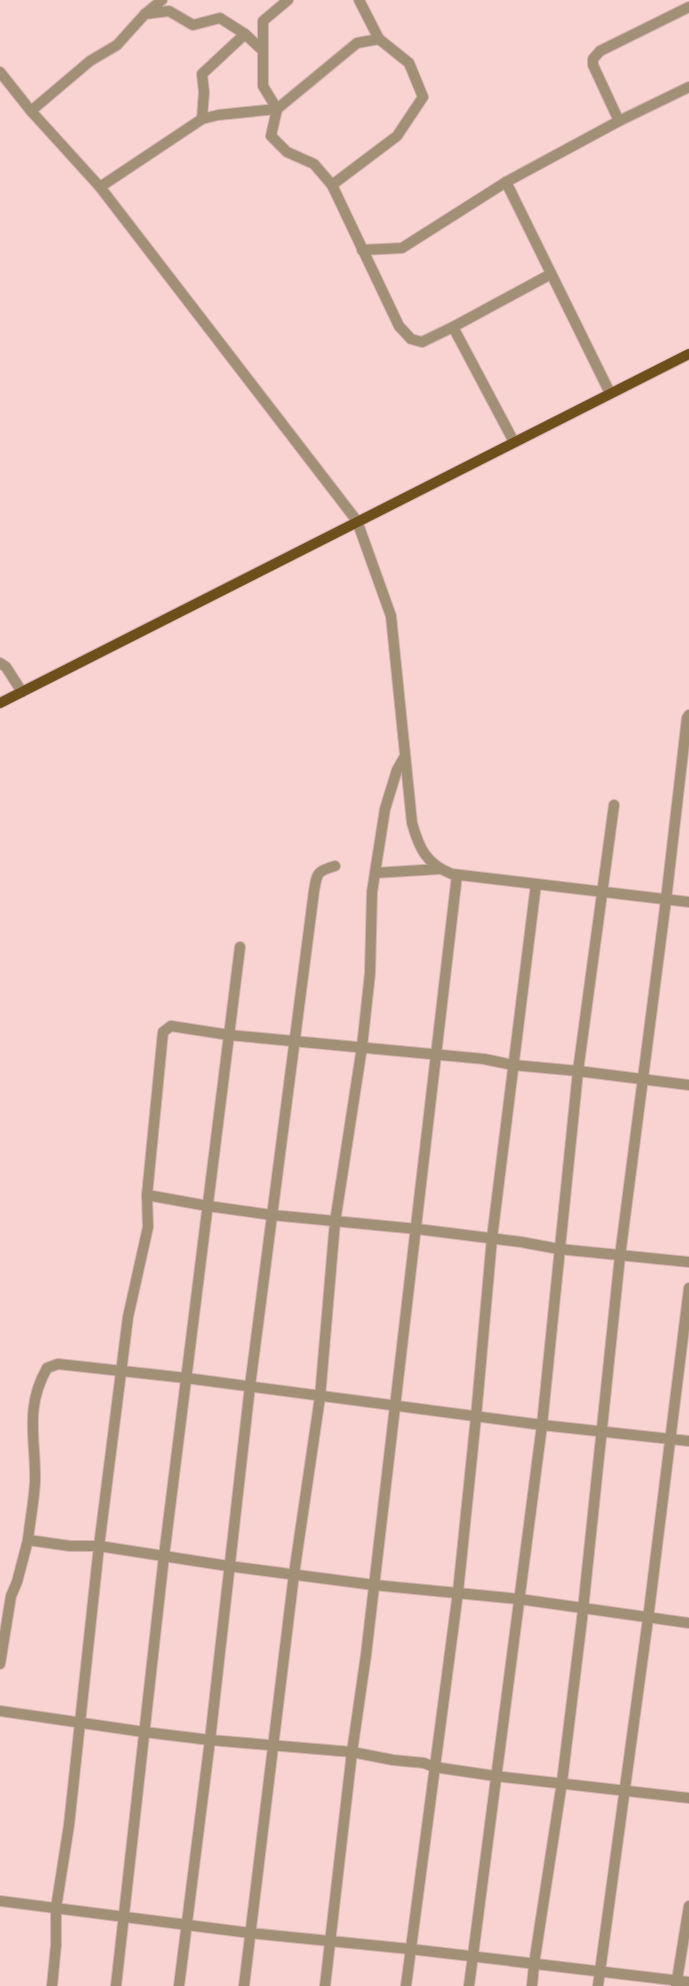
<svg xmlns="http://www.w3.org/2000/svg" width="689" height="1986" viewBox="0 0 689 1986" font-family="'Fira Sans Condensed',sans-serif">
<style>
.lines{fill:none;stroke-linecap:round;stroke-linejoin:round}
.minor-casing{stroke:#d5b1b1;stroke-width:12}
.major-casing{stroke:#d5b1b1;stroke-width:12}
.minor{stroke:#a18f76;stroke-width:10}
.major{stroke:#6e4f1c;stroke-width:10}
</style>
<rect width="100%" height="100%" fill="#f9d2d2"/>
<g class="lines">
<defs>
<g id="minor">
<path d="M288,0L263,21V86L277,109L271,136L287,152L314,164L332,185L399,326L411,339L422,342L453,327L551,274"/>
<path d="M145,14L162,0"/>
<path d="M0,72L31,111L100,187L357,521L391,616L412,823C419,848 426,864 452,874L689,902"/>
<path d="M31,111L90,61L117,45L145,14L169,11L193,25L220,18L245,34L262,50"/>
<path d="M202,119L204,92L202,74L245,34"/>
<path d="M619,121L593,65V59L600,51L689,7"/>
<path d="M506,182L610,393"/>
<path d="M332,185L397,136L423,97L409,63L379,39L359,0"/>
<path d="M100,187L202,119L218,115L277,109L357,43L379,39"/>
<path d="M362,250L402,248L506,182L619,121L689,87"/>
<path d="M453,327L514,442"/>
<path d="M0,663L6,667L22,692"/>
<path d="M375,873L439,869"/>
<path d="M147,1195L208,1206L272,1215L417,1229L521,1242L559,1249L689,1262"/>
<path d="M28,1540C30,1521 34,1501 35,1482C36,1439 24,1409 47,1368L58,1364L186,1378L542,1425L689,1441"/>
<path d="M0,1664L11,1596L17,1582L28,1540L70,1546H99L228,1566L374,1585L519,1599L689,1623"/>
<path d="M0,1711L144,1732L210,1740L352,1752L393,1760L424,1763L434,1767L495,1776L689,1798"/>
<path d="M0,1901L250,1933L410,1949L689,1982"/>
<path d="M52,1986L56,1945V1908L69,1825L99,1546L128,1317L148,1227L147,1195L163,1032L171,1026L229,1035L484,1059L513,1065L578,1071L689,1085"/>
<path d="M116,1986L164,1556L240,947"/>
<path d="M179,1986L210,1740L250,1386L314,891C317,873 317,871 335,866"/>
<path d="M244,1986L294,1574L320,1397L335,1222L362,1047L370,973L372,892L385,809L397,770L405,756"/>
<path d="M325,1986L352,1752L366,1655L457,875"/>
<path d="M406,1986L458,1592L476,1417L492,1238L536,884"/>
<path d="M469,1986L542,1425L578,1071L614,805"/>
<path d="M532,1986L534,1964L562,1782L582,1619L620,1256L666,900L687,718L689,715"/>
<path d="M598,1986L648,1619L689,1288"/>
<path d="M676,1986L689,1906"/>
</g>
<path id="major" d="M0,703L689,354"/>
</defs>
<!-- minor casing -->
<use href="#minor" class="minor-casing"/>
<!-- major casing -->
<use href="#major" class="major-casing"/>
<!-- minor -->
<use href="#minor" class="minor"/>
<!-- major -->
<use href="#major" class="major"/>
</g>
</svg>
